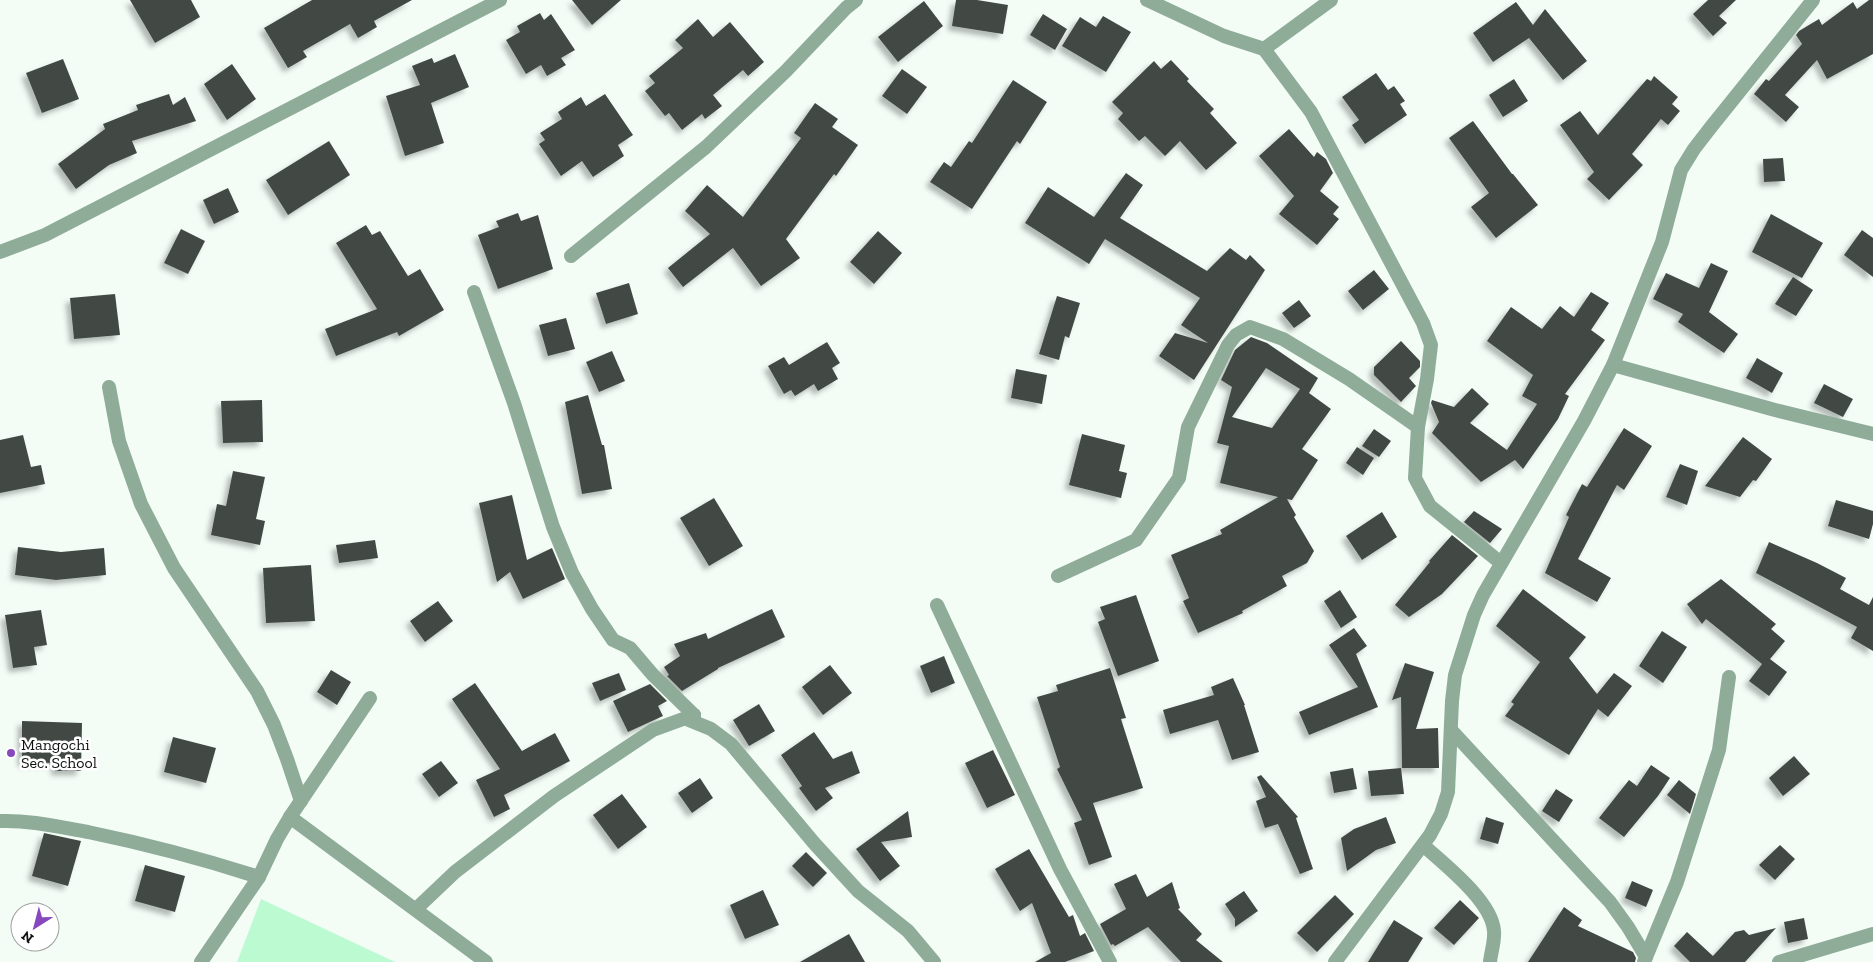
<svg xmlns="http://www.w3.org/2000/svg" width="1873" height="962" viewBox="0 0 1873 962" font-family="'Zilla Slab',serif">
<style>
.green{fill:#bcfad2}
.building{fill:#434a45;fill-rule:evenodd;filter:url(#shadow)}
.lines{fill:none;stroke-linecap:round;stroke-linejoin:round}
.minor{stroke:#8fac99;stroke-width:14}
.poi-dot{fill:#8748bd;stroke:#fff;stroke-width:2}
.labels{text-anchor:middle;stroke-width:5;stroke-linejoin:round;paint-order:stroke}
.poi-label{font-size:16px;fill:#0e110f;stroke:#fff;text-anchor:start}
</style>
<defs>
<filter id="shadow"><feDropShadow dx="-4.5" dy="4.5" stdDeviation="2.5" flood-color="#0004"/></filter>
</defs>
<rect width="100%" height="100%" fill="#f3fdf6"/>
<!-- green -->
<path class="green" d="M261,899L395,962H237Z"/>
<!-- building -->
<g class="building">
<path d="M130,0H191L200,17L155,43Z"/>
<path d="M312,0H412L374,21L377,27L358,38L350,24L303,51L307,57L288,68L264,28Z"/>
<path d="M572,0H621L592,25Z"/>
<path d="M956,0H977L1008,5L1003,34L952,26Z"/>
<path d="M1708,0H1736L1719,16L1727,23L1713,36L1693,14Z"/>
<path d="M1869,0H1873V54L1827,79L1817,60L1785,95L1799,107L1786,122L1754,94L1766,79L1769,81L1802,44L1796,35L1799,31L1819,19L1822,25L1853,2L1857,9Z"/>
<path d="M924,1L943,26L898,62L878,37Z"/>
<path d="M1516,2L1533,25L1545,9L1587,61L1563,80L1529,38L1493,62L1473,33Z"/>
<path d="M540,13L544,20L551,14L575,50L561,58L566,65L547,76L541,65L526,74L506,40L520,32L517,26Z"/>
<path d="M1043,14L1067,29L1055,50L1030,35Z"/>
<path d="M1103,16L1131,32L1106,72L1062,46L1080,17L1096,27Z"/>
<path d="M698,19L713,37L730,22L764,62L748,76L743,70L713,95L722,106L705,119L702,114L682,130L669,113L665,116L645,91L655,83L649,76L683,48L675,40Z"/>
<path d="M455,54L469,87L431,103L444,143L405,156L386,96L420,85L412,66L432,58L434,63Z"/>
<path d="M63,59L79,99L42,113L26,73Z"/>
<path d="M1171,60L1189,79L1187,81L1214,109L1210,113L1237,143L1206,170L1180,141L1165,156L1145,136L1139,141L1118,119L1123,113L1112,102L1154,61L1161,69Z"/>
<path d="M232,64L256,99L227,120L204,84Z"/>
<path d="M902,69L927,87L907,114L882,96Z"/>
<path d="M1376,73L1388,90L1394,86L1405,101L1400,104L1407,115L1365,144L1352,125L1359,120L1342,97Z"/>
<path d="M1654,76L1678,97L1672,104L1680,111L1668,125L1661,119L1632,154L1643,165L1609,200L1587,179L1594,172L1560,125L1580,111L1598,135L1647,79L1651,81Z"/>
<path d="M1514,79L1528,101L1503,117L1489,95Z"/>
<path d="M1013,80L1047,102L1020,144L1017,141L972,209L930,182L944,162L951,167L969,141L972,143Z"/>
<path d="M169,94L173,105L185,97L196,121L132,141L137,153L109,165L76,189L58,164L105,129L103,124L138,110L136,105Z"/>
<path d="M605,94L633,135L618,145L624,156L593,177L582,161L561,176L539,144L545,140L540,133L562,119L558,112L581,97L586,106Z"/>
<path d="M815,103L838,119L832,127L858,145L836,176L834,174L786,239L800,258L761,286L733,248L683,287L668,268L710,234L685,211L707,185L743,217L801,138L794,133Z"/>
<path d="M1473,121L1512,174H1513L1538,205L1496,238L1471,207L1489,193L1449,138Z"/>
<path d="M1289,129L1314,157L1317,152L1326,159L1333,173L1320,191L1339,207L1333,214L1339,219L1317,245L1279,214L1294,196L1259,156Z"/>
<path d="M329,141L350,175L288,215L266,180Z"/>
<path d="M1783,158L1785,181L1764,182L1763,159Z"/>
<path d="M1126,173L1143,185L1120,218L1207,271L1230,248L1246,260L1250,255L1265,270L1194,380L1159,356L1175,333L1208,343L1181,325L1200,298L1105,239L1089,264L1025,223L1048,187L1094,217Z"/>
<path d="M228,188L239,212L214,224L203,200Z"/>
<path d="M518,213L521,221L538,215L553,269L498,289L478,235L499,227L496,221Z"/>
<path d="M1771,214L1823,243L1802,278L1752,252Z"/>
<path d="M366,225L372,235L380,231L408,276L420,269L444,310L399,336L397,332L336,356L325,329L377,309L336,243Z"/>
<path d="M181,229L205,241L188,274L164,263Z"/>
<path d="M1862,230L1873,238V277L1844,255Z"/>
<path d="M878,231L902,253L874,284L850,262Z"/>
<path d="M1711,263L1728,271L1709,312L1738,334L1724,353L1678,322L1683,314L1653,299L1666,273L1699,288Z"/>
<path d="M1374,270L1389,289L1363,310L1348,291Z"/>
<path d="M1793,277L1813,290L1796,316L1775,304Z"/>
<path d="M629,283L638,314L606,324L596,293Z"/>
<path d="M1591,292L1609,303L1591,330L1605,340L1565,394L1569,396L1558,419L1523,469L1515,460L1481,482L1432,433L1439,422L1431,403L1432,400L1454,407L1472,388L1489,404L1470,423L1507,450L1537,404L1522,396L1533,375L1487,341L1511,307L1542,329L1560,306L1574,317Z"/>
<path d="M115,294L120,335L74,339L70,298Z"/>
<path d="M1057,296L1080,303L1069,338L1065,336L1059,360L1039,354Z"/>
<path d="M1299,300L1311,316L1294,328L1282,313Z"/>
<path d="M566,318L575,349L548,356L539,325Z"/>
<path d="M1251,337L1267,343L1318,378L1309,393L1331,409L1302,449L1318,460L1292,500L1287,499L1296,515L1294,517L1314,551L1307,563L1282,576L1287,586L1242,611L1243,613L1198,633L1183,601L1189,598L1171,555L1222,534L1220,530L1278,497L1220,483L1229,446L1217,443L1232,387L1221,380L1235,350ZM1266,368L1300,389L1272,428L1232,417Z"/>
<path d="M1401,341L1420,361V367L1409,378L1416,386L1401,402L1374,375V367Z"/>
<path d="M827,342L840,363L832,368L838,379L818,391L814,384L795,396L791,390L784,394L768,366L784,357L789,365Z"/>
<path d="M612,351L625,381L599,392L586,362Z"/>
<path d="M1757,358L1783,373L1772,393L1746,378Z"/>
<path d="M1016,369L1047,375L1042,404L1011,398Z"/>
<path d="M1824,384L1853,399L1843,417L1814,403Z"/>
<path d="M588,395L602,445H604L612,489L582,494L565,402Z"/>
<path d="M262,400L263,442L223,443L221,401Z"/>
<path d="M1624,428L1652,446L1624,490L1617,485L1578,559L1611,578L1597,602L1545,573L1569,517L1566,515L1582,484L1587,487Z"/>
<path d="M1374,429L1391,441L1379,457L1362,446Z"/>
<path d="M1082,434L1125,445L1119,471L1127,473L1121,498L1069,485Z"/>
<path d="M23,435L31,467L41,465L45,484L0,493V440Z"/>
<path d="M1743,437L1772,459L1756,481L1753,480L1740,497L1705,486Z"/>
<path d="M1357,447L1374,458L1363,475L1346,463Z"/>
<path d="M1680,464L1698,471L1687,505L1666,497Z"/>
<path d="M233,471L265,477L256,519L265,521L260,545L211,535L217,504L226,506Z"/>
<path d="M512,495L527,560L552,548L565,579L523,599L510,572L497,582L479,503Z"/>
<path d="M714,498L743,546L709,566L680,518Z"/>
<path d="M1836,500L1873,511V524L1869,539L1828,526Z"/>
<path d="M1474,511L1502,529L1490,543L1464,522Z"/>
<path d="M1382,512L1397,537L1362,560L1346,536Z"/>
<path d="M1452,535L1478,556L1442,594L1409,617L1395,605L1430,562L1429,561Z"/>
<path d="M375,540L378,558L339,563L336,545Z"/>
<path d="M1769,542L1817,563L1846,578L1840,589L1869,605L1873,597V651L1851,638L1857,627L1756,573Z"/>
<path d="M18,547L61,552L104,548L106,575L56,580L15,575Z"/>
<path d="M311,565L315,621L266,623L263,568Z"/>
<path d="M1721,579L1776,624L1771,629L1785,641L1770,659L1787,672L1769,696L1749,681L1762,664L1706,619L1702,624L1687,604Z"/>
<path d="M1523,589L1586,637L1569,658L1597,694L1614,673L1632,686L1608,717L1598,709L1569,755L1505,716L1514,704L1511,702L1540,662L1496,626Z"/>
<path d="M1340,590L1357,617L1341,628L1324,601Z"/>
<path d="M1136,595L1159,661L1118,676L1098,622L1105,619L1100,607Z"/>
<path d="M438,601L453,621L425,642L410,621Z"/>
<path d="M772,609L785,637L718,668V669L682,691L667,676L669,675L664,667L680,656L674,644L706,633L708,639Z"/>
<path d="M41,610L47,645L34,647L37,665L13,668L5,615Z"/>
<path d="M1354,628L1367,646L1356,654L1378,707L1309,735L1299,712L1358,687L1329,645Z"/>
<path d="M1662,631L1687,647L1663,683L1639,666Z"/>
<path d="M944,656L955,683L931,693L920,666Z"/>
<path d="M1405,663L1434,672L1416,729L1438,728L1439,768H1402L1401,697L1392,700Z"/>
<path d="M830,665L852,693L823,715L802,687Z"/>
<path d="M1110,668L1126,718L1121,719L1143,788L1093,803L1112,857L1089,865L1074,823L1082,820L1057,769L1060,767L1037,697L1058,691L1056,685Z"/>
<path d="M331,670L351,682L337,705L317,692Z"/>
<path d="M619,673L626,690L600,701L592,683Z"/>
<path d="M1233,678L1245,705H1244L1259,752L1232,760L1218,720L1170,734L1163,710L1214,695L1211,687Z"/>
<path d="M475,683L522,751L555,733L570,761L504,795L510,809L494,817L476,780L500,769L452,699Z"/>
<path d="M650,684L667,701L658,706L663,716L628,732L613,701Z"/>
<path d="M759,704L775,731L749,746L733,720Z"/>
<path d="M22,721L82,723L81,771H55L56,763L22,762Z"/>
<path d="M814,732L833,759L852,751L860,773L825,788L833,798L816,811L799,788L802,786L781,755Z"/>
<path d="M173,737L216,748L206,783L164,772Z"/>
<path d="M993,750L1015,795L987,808L965,763Z"/>
<path d="M1794,756L1810,774L1783,796L1769,778Z"/>
<path d="M441,761L458,783L439,797L422,774Z"/>
<path d="M1651,765L1670,778L1658,796L1624,837L1599,818L1629,780L1637,786Z"/>
<path d="M1353,768L1357,789L1334,793L1330,772Z"/>
<path d="M1401,768L1404,794L1371,796L1368,771Z"/>
<path d="M1261,775L1298,817L1296,818L1313,869L1300,874L1278,824L1265,828L1256,801L1266,797L1257,777Z"/>
<path d="M700,778L713,798L692,813L678,793Z"/>
<path d="M1679,780L1696,794L1690,814L1667,795Z"/>
<path d="M1556,789L1573,800L1559,822L1542,811Z"/>
<path d="M622,794L647,827L618,849L593,815Z"/>
<path d="M908,811L912,837L881,842L900,866L880,881L856,849Z"/>
<path d="M1386,817L1396,843L1376,850L1347,871L1341,838L1354,829Z"/>
<path d="M1486,817L1504,823L1498,844L1480,839Z"/>
<path d="M44,833L81,841L68,886L32,876Z"/>
<path d="M1780,845L1795,859L1775,880L1759,865Z"/>
<path d="M1029,849L1069,917L1073,915L1080,936L1085,933L1094,951L1065,962H1035L1051,953L1032,903L1020,911L995,869Z"/>
<path d="M806,852L827,873L813,887L792,866Z"/>
<path d="M145,865L185,876L175,912L135,901Z"/>
<path d="M1136,874L1147,897L1172,882L1180,908L1178,909L1202,934L1196,940L1223,962H1181L1148,927L1115,946L1113,944L1111,945L1100,924L1126,909L1114,884Z"/>
<path d="M1632,881L1653,890L1646,907L1625,898Z"/>
<path d="M763,890L779,925L745,939L730,905Z"/>
<path d="M1244,891L1258,911L1235,927V919L1225,904Z"/>
<path d="M1335,895L1354,914L1317,952L1297,933Z"/>
<path d="M1460,900L1479,918L1454,945L1434,928Z"/>
<path d="M1564,907L1582,920L1578,926L1633,952L1636,958L1635,962H1528Z"/>
<path d="M1804,918L1808,939L1788,943L1784,922Z"/>
<path d="M1394,920L1423,938L1408,962H1368Z"/>
<path d="M1776,928L1745,962H1690L1674,946L1687,932L1713,956L1735,932L1744,930L1749,935Z"/>
<path d="M849,934L865,962H800Z"/>
</g>
<g class="lines">
<!-- minor -->
<g class="minor">
<path d="M1147,0L1224,36L1264,49L1311,112L1423,323L1431,345L1427,379L1418,427L1415,478L1430,506L1501,563"/>
<path d="M1264,49L1331,0"/>
<path d="M0,252L45,235L500,0"/>
<path d="M571,256L706,147L786,71L846,8L856,0"/>
<path d="M474,292L514,403L553,527L572,573L592,609L613,640L630,648L653,675L694,715"/>
<path d="M1613,365L1775,410L1873,434"/>
<path d="M109,387L119,441L141,504L174,568L257,691L274,725L287,759L301,801"/>
<path d="M1058,576L1136,540L1179,478L1188,427L1228,345L1236,335L1250,327L1283,339L1349,379L1418,427"/>
<path d="M937,605L1060,869L1110,962"/>
<path d="M694,715L689,720L711,729L731,744L814,843L858,891L908,931L934,962"/>
<path d="M1451,730L1610,902L1628,927L1646,957"/>
<path d="M290,817L486,962"/>
<path d="M0,821C30,820 59,827 88,832C146,844 203,859 259,877"/>
<path d="M1423,845C1444,864 1492,901 1494,931C1495,941 1491,952 1490,962"/>
<path d="M416,909L455,872L554,796L653,730L694,715"/>
<path d="M201,962L259,877L277,839L290,817L370,698"/>
<path d="M1335,962L1430,835L1441,814L1448,792L1452,701L1455,675L1474,615L1483,595L1584,421L1613,365L1662,242L1681,170L1694,149L1711,127L1813,0"/>
<path d="M1644,962L1677,882L1719,750L1729,677"/>
<path d="M1779,962L1873,934"/>
</g>
</g>
<!-- markers -->
<circle class="poi-dot" cx="11" cy="753" r="5"/>
<g class="labels">
<!-- poi labels -->
<g class="poi-label">
<text x="21" y="750">Mangochi<tspan x="21" dy="18">Sec. School</tspan></text>
</g>
</g>
<!-- north arrow -->
<g transform="translate(35 927) rotate(216)"><circle r="24" fill="#ffffff" stroke="#9fa09f"/>
<path d="M0-4L9 19L0 12L-9 19Z" fill="#8748bd"/>
<text y="-8" font-size="14" font-weight="bold" text-anchor="middle" fill="#0e110f">N</text>
</g>
</svg>
